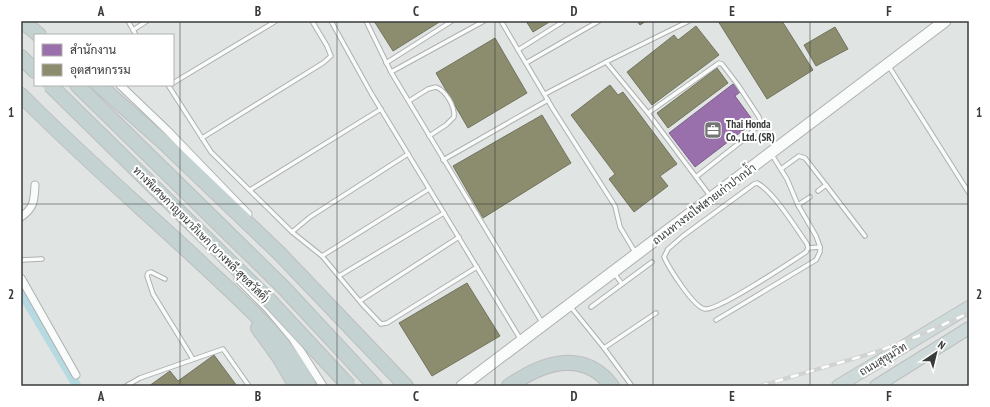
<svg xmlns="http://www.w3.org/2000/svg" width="990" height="407" viewBox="0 0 990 407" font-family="'PT Sans Narrow',Sarabun,sans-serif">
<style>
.offices{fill:#9970ab;stroke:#7c6089}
.industry{fill:#8c8c6e;stroke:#73745f}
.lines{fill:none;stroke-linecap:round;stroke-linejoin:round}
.canal{stroke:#b5dae1;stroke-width:9}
.service-casing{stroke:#aeb1b0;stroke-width:5.5}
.minor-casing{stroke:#aeb1b0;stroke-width:9}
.secondary-casing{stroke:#aeb1b0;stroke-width:13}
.trunk-casing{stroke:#bdbfbf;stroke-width:14}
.motorway-casing{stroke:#bdbfbf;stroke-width:16}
.service{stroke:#fafbfb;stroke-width:3.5}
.minor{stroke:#fafbfb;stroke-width:7}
.secondary{stroke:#fafbfb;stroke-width:11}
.trunk{stroke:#cedada;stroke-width:12}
.motorway{stroke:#c4d2d2;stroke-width:14}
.rail-casing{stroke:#d1d2d2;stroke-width:4}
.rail{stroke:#fff;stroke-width:2.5;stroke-dasharray:8;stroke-linecap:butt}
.motorway-bridge-casing{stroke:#bdbfbf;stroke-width:16;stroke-linecap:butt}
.motorway-bridge{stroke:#c4d2d2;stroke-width:14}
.grid{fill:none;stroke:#393b3b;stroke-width:1;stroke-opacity:0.55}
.labels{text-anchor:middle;stroke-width:4;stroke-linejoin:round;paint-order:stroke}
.poi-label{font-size:11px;font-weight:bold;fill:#393b3b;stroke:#fff;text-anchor:start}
.street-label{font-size:11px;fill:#393b3b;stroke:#fff}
.neatline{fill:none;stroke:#393b3b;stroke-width:1.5}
.grid-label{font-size:13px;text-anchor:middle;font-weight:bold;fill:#393b3b}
</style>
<rect width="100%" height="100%" fill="#e0e4e2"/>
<!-- offices -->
<path class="offices" d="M733,84L740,92L735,96L754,122L695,167L669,133Z"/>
<!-- industry -->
<g class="industry">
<path d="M374,21H441L393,51Z"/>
<path d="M526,21H551L533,32Z"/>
<path d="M637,21H646L640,25Z"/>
<path d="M718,21H782L813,70L767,99Z"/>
<path d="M696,26L719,55L652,105L627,72L674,35L678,40Z"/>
<path d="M835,27L848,49L816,66L804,45Z"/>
<path d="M495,38L527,93L468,128L436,73Z"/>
<path d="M717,68L728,83L668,128L657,113Z"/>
<path d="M610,85L618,95L623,92L677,164L660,176L668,186L634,212L609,179L615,174L571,115Z"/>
<path d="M542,115L571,163L483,218L453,166Z"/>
<path d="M467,283L500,336L432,376L399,323Z"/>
<path d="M214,355L237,386H149L170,371L178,381Z"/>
</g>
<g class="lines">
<!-- canal -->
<path class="canal" d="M21,292L77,386"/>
<defs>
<g id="service">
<path d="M128,21L136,35"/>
<path d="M331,21L371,93L521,340"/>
<path d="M366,21L391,72L543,324"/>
<path d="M501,21L553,109L615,206L620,227L635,252"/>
<path d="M133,30L147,21"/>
<path d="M518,50L564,21"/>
<path d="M606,62L648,113L711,197"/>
<path d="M386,63L452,21"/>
<path d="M526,63L599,21"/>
<path d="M888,65L969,193"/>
<path d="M391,72L484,21"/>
<path d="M173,83L276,21"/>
<path d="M168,85L211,152L292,232"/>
<path d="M545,94L606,62L689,21"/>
<path d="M409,101L428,89L436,87C446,91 455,106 454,117L446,125L429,136"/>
<path d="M648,113L719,63L722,64L738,85L759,117L760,120L759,125L743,140L696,177"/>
<path d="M202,138L323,63L331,56L327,46L312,21"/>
<path d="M408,154L310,217L292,232L322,256L362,304L381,324L387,323L477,267"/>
<path d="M443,160L548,100"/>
<path d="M781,169L799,156L805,158L826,185L818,191"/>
<path d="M757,183C773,191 796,228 807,244L808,248L806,252C791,262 717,311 705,309C694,308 669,268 664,257L668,249L683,236L754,184Z"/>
<path d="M826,185L865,236"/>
<path d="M250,190L381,109"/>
<path d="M798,205L810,197"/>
<path d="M808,248L820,247"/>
<path d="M322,256L429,189"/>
<path d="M21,260L42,259"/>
<path d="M614,273L622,284"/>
<path d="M339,276L444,213"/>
<path d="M165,279L151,272L148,273L147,276L153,294L193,359"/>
<path d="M360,301L459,237"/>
<path d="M570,306L604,348L632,386"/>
<path d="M591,307L652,262"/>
<path d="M716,320L816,260L820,252V247L816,236L798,205L787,179L772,155"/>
<path d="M604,348L656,313"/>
<path d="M126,386L140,378L223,349L249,386"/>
</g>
<g id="minor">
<path d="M120,85L167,130L248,214"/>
<path d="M21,217C35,207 34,200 35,185"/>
<path d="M21,278L76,375"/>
<path d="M238,279L268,309L293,339L323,386"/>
</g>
<path id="secondary" d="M462,386L945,21"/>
<g id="trunk">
<path d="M838,386L969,307"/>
<path d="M876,386L969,328"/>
</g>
<g id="motorway">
<path d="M22,21L39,35"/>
<path d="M21,57L35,71"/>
<path d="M77,85L283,287L375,386"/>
<path d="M99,85L162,141L279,253L406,386"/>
<path d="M21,95C79,154 142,208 202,264C242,302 284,336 309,386"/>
<path d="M258,328L279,357L296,386"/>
<path d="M509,386C542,363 583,348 612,386"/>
</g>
</defs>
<!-- service casing -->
<use href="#service" class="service-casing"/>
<!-- minor casing -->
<use href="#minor" class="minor-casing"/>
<!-- secondary casing -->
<use href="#secondary" class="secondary-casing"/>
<!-- trunk casing -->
<use href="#trunk" class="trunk-casing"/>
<!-- motorway casing -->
<use href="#motorway" class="motorway-casing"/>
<!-- service -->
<use href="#service" class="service"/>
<!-- minor -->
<use href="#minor" class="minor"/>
<!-- secondary -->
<use href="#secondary" class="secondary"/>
<!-- trunk -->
<use href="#trunk" class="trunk"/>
<!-- motorway -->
<use href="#motorway" class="motorway"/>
<defs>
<path id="rail" d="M760,386L873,353L918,336L969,313"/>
</defs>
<!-- rail casing -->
<use href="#rail" class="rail-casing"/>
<!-- rail -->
<use href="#rail" class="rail"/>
<defs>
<path id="motorway-bridge" d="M50,85L269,300L349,386"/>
</defs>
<!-- motorway-bridge casing -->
<use href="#motorway-bridge" class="motorway-bridge-casing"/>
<!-- motorway-bridge -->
<use href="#motorway-bridge" class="motorway-bridge"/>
</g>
<!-- grid -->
<path class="grid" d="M180,21V386M337,21V386M495,21V386M653,21V386M810,21V386M21,204H969"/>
<!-- icons -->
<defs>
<symbol id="office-square" viewBox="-11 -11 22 22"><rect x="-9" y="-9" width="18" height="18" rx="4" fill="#737675" stroke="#fff"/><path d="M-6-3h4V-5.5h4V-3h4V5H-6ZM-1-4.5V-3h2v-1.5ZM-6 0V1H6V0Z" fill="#fff"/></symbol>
</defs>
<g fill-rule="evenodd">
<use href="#office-square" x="703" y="120" width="20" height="20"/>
</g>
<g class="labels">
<!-- poi labels -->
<g class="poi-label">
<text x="726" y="128">Thai Honda<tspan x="726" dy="13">Co., Ltd. (SR)</tspan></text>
</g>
<!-- street labels -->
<g class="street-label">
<text transform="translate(704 204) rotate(-37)" y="4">ถนนทางรถไฟสายเก่าปากน้ำ</text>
<text transform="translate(201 234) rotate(45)" y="4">ทางพิเศษกาญจนาภิเษก (บางพลี-สุขสวัสดิ์)</text>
<text transform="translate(883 359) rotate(-31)" y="4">ถนนสุขุมวิท</text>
</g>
</g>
<!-- border -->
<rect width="990" height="407" fill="none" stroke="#ffffff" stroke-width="44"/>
<!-- legend -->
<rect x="34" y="34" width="140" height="52" fill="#ffffff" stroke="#b0b1b1"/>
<rect x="42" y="44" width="20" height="12" fill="#9970ab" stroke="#b0b1b1"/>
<text x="70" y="54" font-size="12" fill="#393b3b">สำนักงาน</text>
<rect x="42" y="64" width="20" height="12" fill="#8c8c6e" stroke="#b0b1b1"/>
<text x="70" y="74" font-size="12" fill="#393b3b">อุตสาหกรรม</text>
<!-- north arrow -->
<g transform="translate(936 353) rotate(35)" stroke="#ffffff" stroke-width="3" paint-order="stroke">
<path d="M0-3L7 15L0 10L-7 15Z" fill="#393b3b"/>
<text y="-6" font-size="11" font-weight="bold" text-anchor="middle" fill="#393b3b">N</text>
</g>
<rect x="22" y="22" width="946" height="363" class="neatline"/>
<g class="grid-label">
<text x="101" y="16">A</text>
<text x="258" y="16">B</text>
<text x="416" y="16">C</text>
<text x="574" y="16">D</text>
<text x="732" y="16">E</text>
<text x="889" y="16">F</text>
<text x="11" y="117">1</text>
<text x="979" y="117">1</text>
<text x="11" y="299">2</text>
<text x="979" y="299">2</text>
<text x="101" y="401">A</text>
<text x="258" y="401">B</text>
<text x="416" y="401">C</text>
<text x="574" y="401">D</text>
<text x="732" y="401">E</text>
<text x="889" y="401">F</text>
</g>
</svg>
